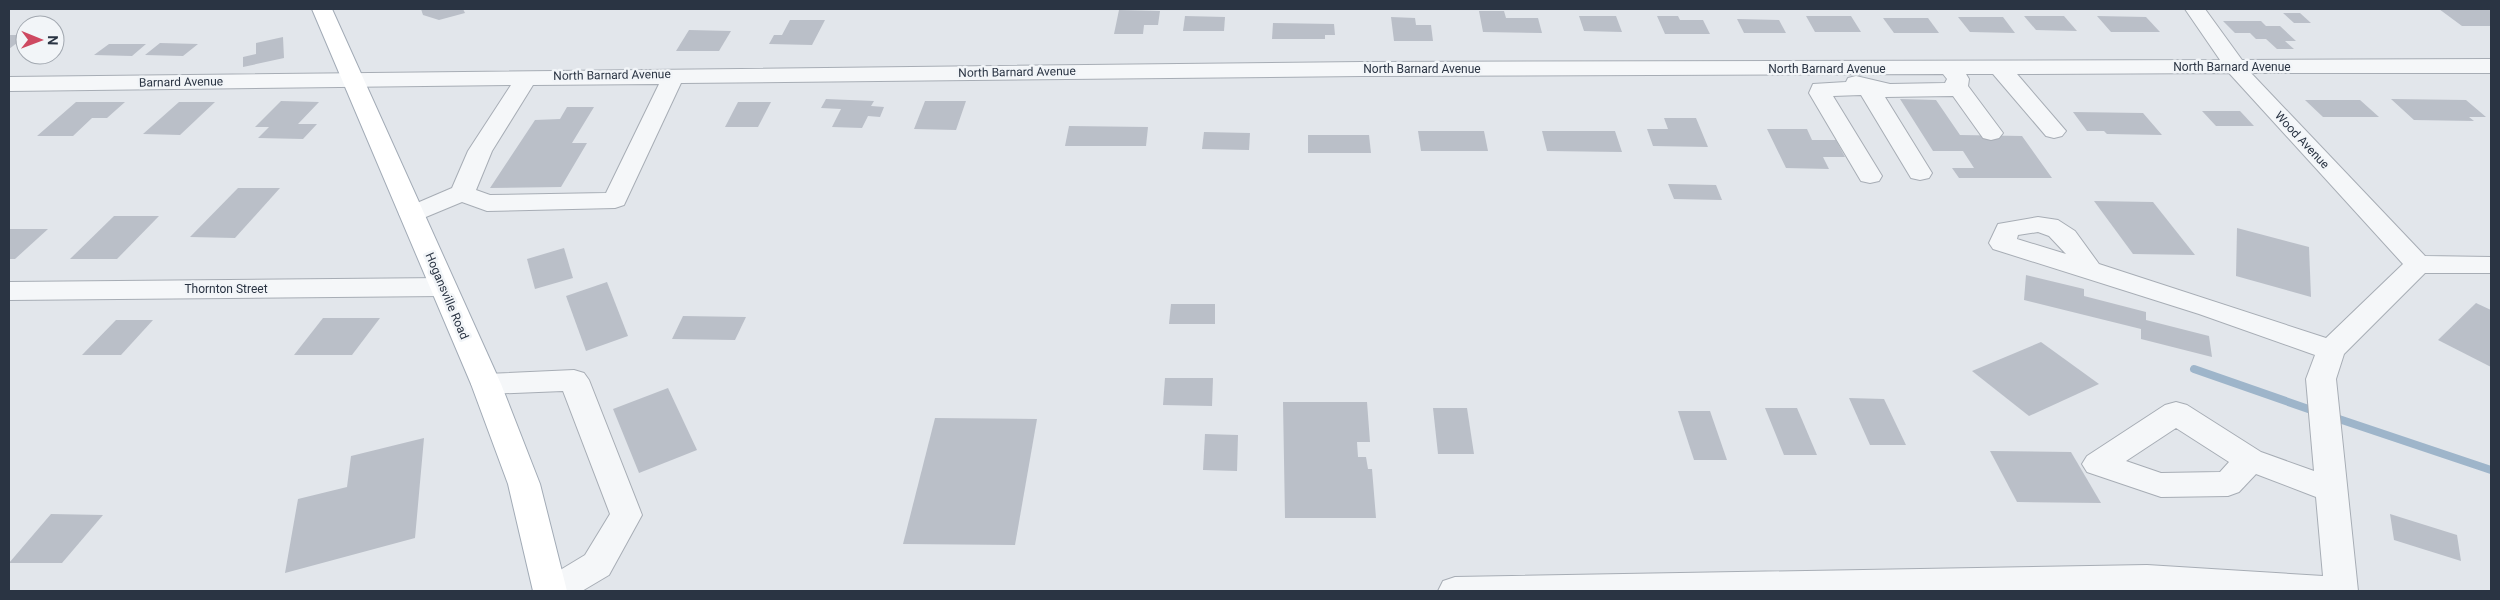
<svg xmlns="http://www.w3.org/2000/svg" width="2500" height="600" viewBox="0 0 2500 600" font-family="Roboto,sans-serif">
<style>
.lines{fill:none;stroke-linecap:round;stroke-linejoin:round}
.stream{stroke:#9eb5ca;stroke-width:8}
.building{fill:#babfc8}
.minor-casing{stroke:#a7adb5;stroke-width:2}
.major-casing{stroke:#a2abb6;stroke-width:2}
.minor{fill:#f5f7f9;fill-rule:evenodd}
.major{fill:#fff;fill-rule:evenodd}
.labels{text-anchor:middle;stroke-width:5;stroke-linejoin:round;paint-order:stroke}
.street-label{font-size:12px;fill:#2a3443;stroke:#f2f5f8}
</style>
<rect width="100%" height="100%" fill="#e2e6eb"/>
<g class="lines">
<!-- stream -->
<g class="stream">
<path d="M2194,369L2317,412"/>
<path d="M2333,417L2491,470"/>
</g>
</g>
<!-- building -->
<g class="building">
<path d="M421,9H463L465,13L439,20L423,15Z"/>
<path d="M2439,9H2491V26H2462Z"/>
<path d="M1119,10L1160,11L1158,25H1144L1143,34H1114Z"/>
<path d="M1479,11H1504L1506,18H1538L1542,33L1483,32Z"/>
<path d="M2283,13H2300L2311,23H2294Z"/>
<path d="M1185,16L1225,17L1224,31H1183Z"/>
<path d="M1579,16H1616L1622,32L1584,31Z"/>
<path d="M1657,16H1678L1680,20H1703L1710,34H1665Z"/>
<path d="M1806,16H1851L1861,32H1815Z"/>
<path d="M2024,16H2064L2077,31L2036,30Z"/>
<path d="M2097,16L2146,17L2160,32H2111Z"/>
<path d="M1391,17L1415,18L1416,25H1431L1433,41H1394Z"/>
<path d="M1958,17H2003L2015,33L1970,32Z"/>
<path d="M1883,18H1928L1939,33H1894Z"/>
<path d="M1737,19L1779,20L1786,33H1744Z"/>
<path d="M790,20H825L812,45L769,44L774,35H782Z"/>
<path d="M2223,21H2261L2266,26H2280L2296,41H2285L2294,49H2277L2266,39H2256L2250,33H2235Z"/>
<path d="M1273,23L1334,24L1335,35H1325V39H1272Z"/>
<path d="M689,30L731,31L719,51H676Z"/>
<path d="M9,35H25V37L9,49Z"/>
<path d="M283,37L284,58L243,67V57L256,54V43Z"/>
<path d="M160,43L198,44L183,56L145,55Z"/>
<path d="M109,44H146L132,56L94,55Z"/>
<path d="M826,99L874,101L871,106L884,107L880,117L868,116L862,128L832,127L841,109L821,108Z"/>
<path d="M1900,99L1936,100L1960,135L2022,136L2052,178H1959L1952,168H1974L1963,151H1933Z"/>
<path d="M2391,99L2466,100L2486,117H2469L2474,121L2414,120Z"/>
<path d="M2305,100H2360L2379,117H2323Z"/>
<path d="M281,101L319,102L298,124H317L303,139L258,138L269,127H255Z"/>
<path d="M925,101H966L956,130L914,129Z"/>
<path d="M76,102H125L107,118H92L73,136H37Z"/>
<path d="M179,102H215L180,135L143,134Z"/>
<path d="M738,102H771L758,127H725Z"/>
<path d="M567,107H594L572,143H587L561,187L490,188L535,120L560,119Z"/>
<path d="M2202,111H2240L2254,126H2216Z"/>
<path d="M2073,112L2143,113L2162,135L2107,134L2104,131H2087Z"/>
<path d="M1664,118H1696L1708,147L1653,146L1647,129H1668Z"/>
<path d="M1069,126L1148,127L1146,146H1065Z"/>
<path d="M1767,129H1807L1812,140H1836L1845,157H1823L1829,169L1786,168Z"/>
<path d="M1418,131H1484L1488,151H1421Z"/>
<path d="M1542,131H1615L1622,152L1547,151Z"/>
<path d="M1204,132L1250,133L1249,150L1202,149Z"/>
<path d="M1308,135H1369L1371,153H1308Z"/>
<path d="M1668,184L1716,185L1722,200L1674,199Z"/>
<path d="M238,188H280L235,238L190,237Z"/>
<path d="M2094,201L2153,202L2195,255L2133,254Z"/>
<path d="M114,216H159L117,259H70Z"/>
<path d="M2237,228L2309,247L2311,297L2236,276Z"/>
<path d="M9,229H48L15,259H9Z"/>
<path d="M564,248L573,278L535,289L527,259Z"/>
<path d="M2026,275L2084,289V296L2146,312V320L2209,336L2212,357L2141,339V329L2024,300Z"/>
<path d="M607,282L628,336L586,351L566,296Z"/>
<path d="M2476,303L2491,310V367L2438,340Z"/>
<path d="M1171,304H1215V324H1169Z"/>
<path d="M683,316L746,317L735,340L672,339Z"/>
<path d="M323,318H380L352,355H294Z"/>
<path d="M116,320H153L121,355H82Z"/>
<path d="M2041,342L2099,384L2029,416L1972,371Z"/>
<path d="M1165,378H1213L1212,406L1163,405Z"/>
<path d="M668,388L697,450L639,473L613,409Z"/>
<path d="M1849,398L1884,399L1906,445H1870Z"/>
<path d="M1283,402H1367L1370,442H1357L1358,457H1366L1368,469H1372L1376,518H1285Z"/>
<path d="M1433,408H1467L1474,454H1438Z"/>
<path d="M1765,408H1797L1817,455H1784Z"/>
<path d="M1678,411H1710L1727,460H1694Z"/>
<path d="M935,418L1037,419L1015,545L903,544Z"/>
<path d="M1205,434L1238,435L1237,471L1203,470Z"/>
<path d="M424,438L415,538L285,573L298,499L347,487L351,456Z"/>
<path d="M1990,451L2071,452L2101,503L2017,502Z"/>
<path d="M51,514L103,515L62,563H9Z"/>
<path d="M2390,514L2457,535L2461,561L2394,540Z"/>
</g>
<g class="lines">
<defs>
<g id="minor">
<path d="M2185,9H2205L2242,60L2491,59V73H2251L2425,256L2491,257V273H2425L2344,354L2336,379L2358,591H1438L1443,581L1455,577L2147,565L2323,576L2316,497L2256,474L2239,492L2228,496L2161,497L2087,472L2082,464L2087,456L2165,405L2176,402L2187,405L2261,452L2314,471L2306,379L2315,355L2199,314L1993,249L1989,243L1998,224L2038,217L2058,220L2075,231L2099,264L2326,338L2403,264L2229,73L2017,74L2066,131L2062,136L2054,138L2046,136L1993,74H1966L1969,79L1968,86L2003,133L1999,138L1991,140L1983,138L1953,96L1885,97L1932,173L1929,178L1920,180L1911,178L1861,95L1833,96L1882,176L1879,181L1870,183L1861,181L1858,176L1809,93L1813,84L1846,82L1848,78L1856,76L1890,84L1945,83L1947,79L1943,74L1362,76L681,83L624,205L615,208L487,211L462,202L421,219L412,222L403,219L399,214L403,209L452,188L468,151L511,85L9,91V77L1362,62L2220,60ZM659,84L606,193L490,195L476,190L492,151L533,85ZM2038,232L2049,236L2066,254L2017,239L2018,235ZM2176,428L2229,462L2220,472L2161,473L2126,461Z"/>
<path d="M443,278L453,281L457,287L453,293L443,296L9,300V282Z"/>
<path d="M574,370L584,373L589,380L642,515L609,575L582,591H537L542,581L585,555L610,514L563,391L486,394L476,391L471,384L476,377L486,374Z"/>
</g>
<path id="major" d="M312,9H332L501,384L540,484L567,591H533L508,484L471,384Z"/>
</defs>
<!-- minor casing -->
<use href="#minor" class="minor-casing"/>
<!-- major casing -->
<use href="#major" class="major-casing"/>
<!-- minor -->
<use href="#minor" class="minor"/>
<!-- major -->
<use href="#major" class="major"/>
</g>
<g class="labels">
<!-- street labels -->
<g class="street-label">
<text x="2232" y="71">North Barnard Avenue</text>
<text x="1422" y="73">North Barnard Avenue</text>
<text x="1827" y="73">North Barnard Avenue</text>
<text transform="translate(1017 72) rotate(-1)" y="4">North Barnard Avenue</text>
<text transform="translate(612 75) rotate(-1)" y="4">North Barnard Avenue</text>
<text transform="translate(181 82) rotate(-1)" y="4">Barnard Avenue</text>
<text transform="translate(2302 140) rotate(47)" y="4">Wood Avenue</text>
<text x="226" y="293">Thornton Street</text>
<text transform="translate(447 296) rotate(67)" y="4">Hogansville Road</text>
</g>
</g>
<!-- border -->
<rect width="2500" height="600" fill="none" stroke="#2a3443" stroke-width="20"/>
<!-- north arrow -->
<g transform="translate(40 40) rotate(91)"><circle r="24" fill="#f2f5f8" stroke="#a2a8b0"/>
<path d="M0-4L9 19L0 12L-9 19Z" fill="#ce4961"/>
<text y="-8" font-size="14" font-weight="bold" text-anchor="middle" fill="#2a3443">N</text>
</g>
</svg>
